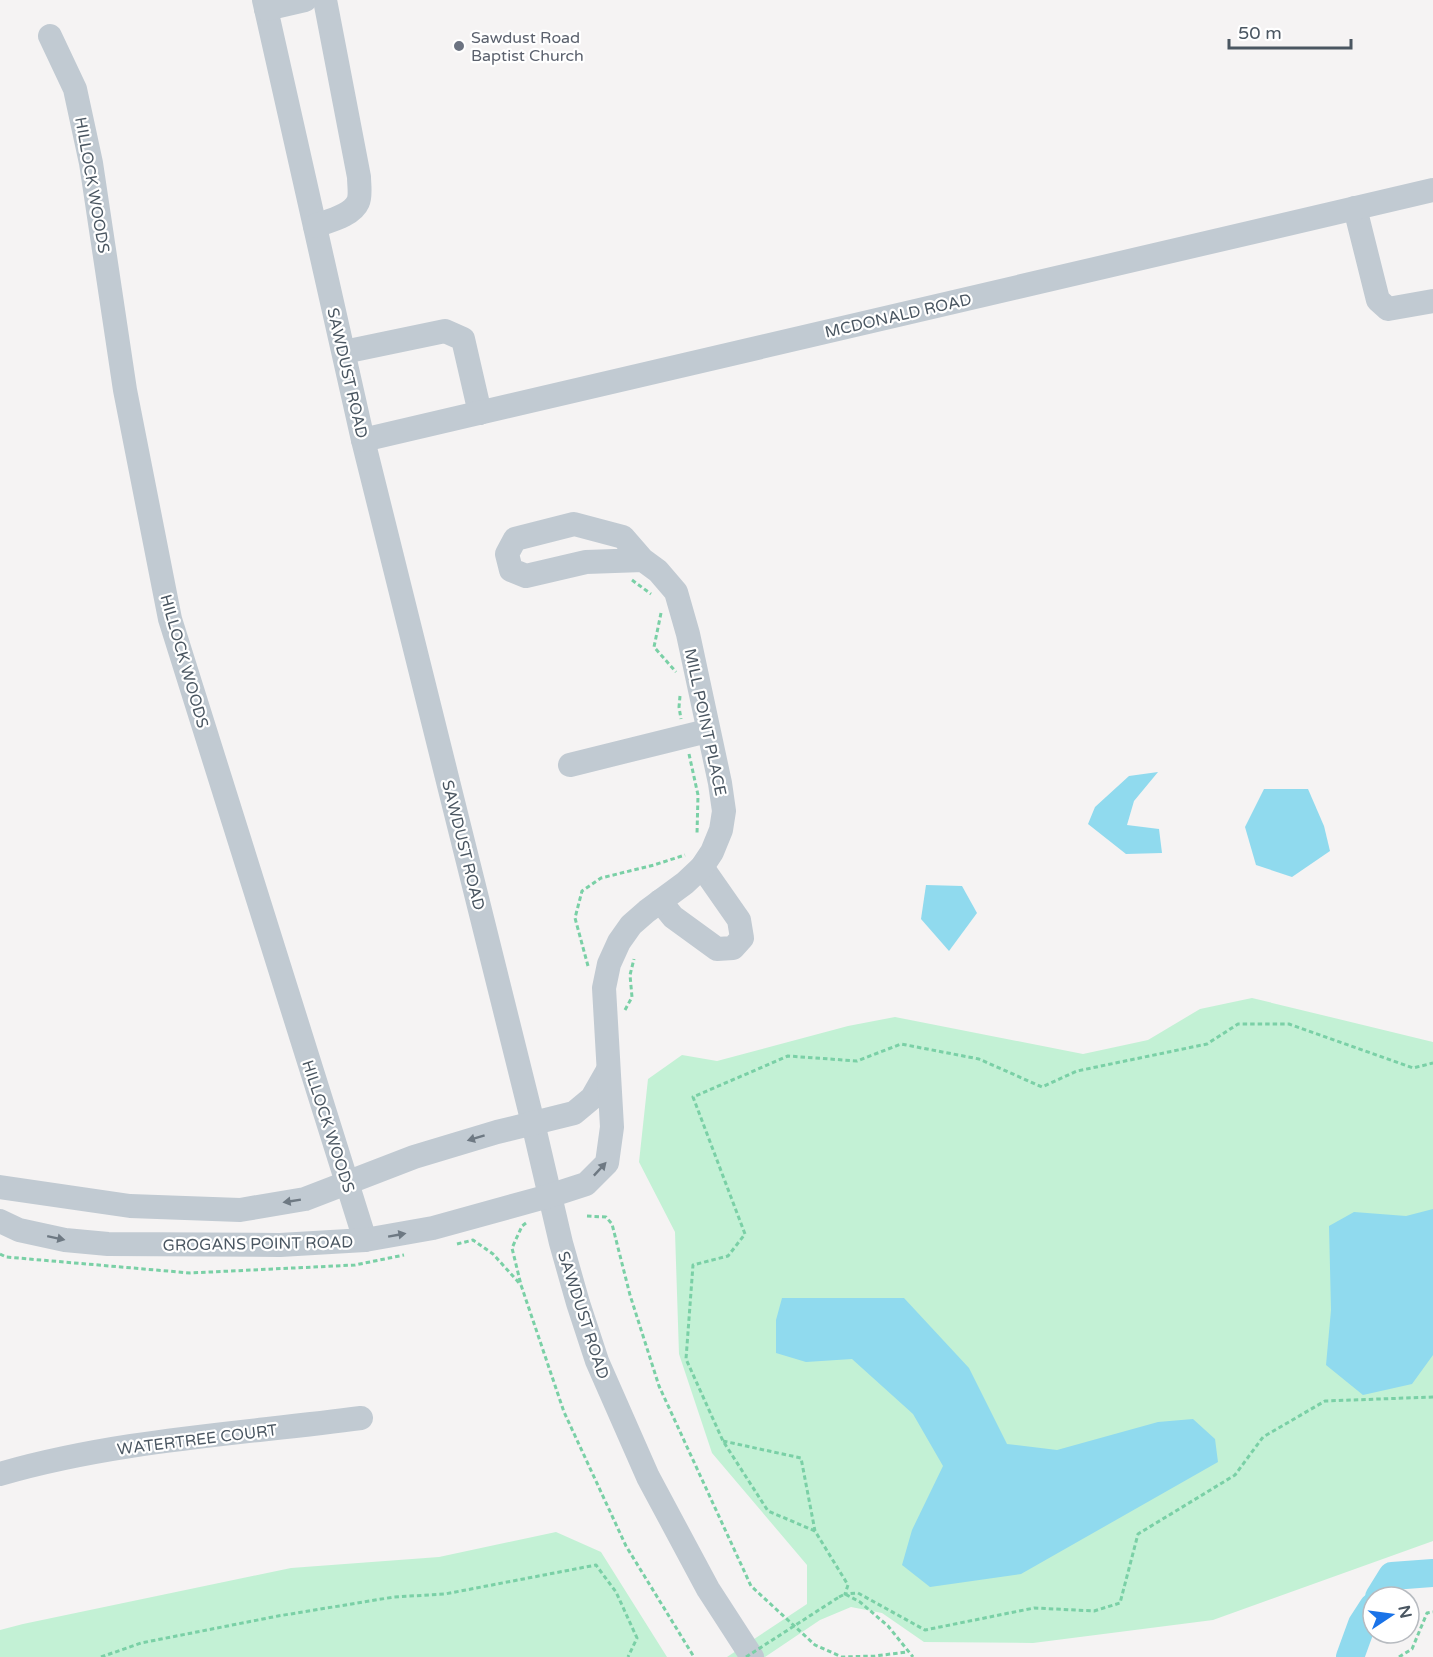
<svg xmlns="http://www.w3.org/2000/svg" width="1433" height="1657" viewBox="0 0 1433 1657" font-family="'Varela Round',sans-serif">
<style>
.green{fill:#c3f1d5}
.water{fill:#90daee}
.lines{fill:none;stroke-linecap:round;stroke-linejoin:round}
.river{stroke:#90daee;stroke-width:28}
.path{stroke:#7ad0a6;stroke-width:3;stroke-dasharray:4.5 3;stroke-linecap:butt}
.minor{stroke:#c1cad2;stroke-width:24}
.path-bridge{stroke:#7ad0a6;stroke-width:3;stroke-dasharray:4.5 3;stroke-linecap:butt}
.oneway{fill:#6e7983}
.worship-dot{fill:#6b7280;stroke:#fff;stroke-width:2}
.labels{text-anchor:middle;stroke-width:4.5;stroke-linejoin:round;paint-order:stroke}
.worship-label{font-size:16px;fill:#5b616d;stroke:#fff;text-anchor:start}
.street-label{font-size:16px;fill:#4a5661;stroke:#fff}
</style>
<rect width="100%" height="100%" fill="#f5f3f3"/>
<!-- green -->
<g class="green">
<path d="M1252,998L1433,1042V1541L1213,1620L1033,1643L924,1642L882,1613L851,1607L820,1620L765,1657H727L807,1604V1565L712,1453L679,1354L675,1232L639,1162L648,1079L682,1055L717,1061L848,1026L895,1017L1083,1054L1148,1040L1200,1009Z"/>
<path d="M556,1532L601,1552L667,1657H0V1630L23,1624L291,1568L439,1557Z"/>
</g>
<!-- water -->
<g class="water">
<path d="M1158,772L1134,801L1127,825L1159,829L1162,853L1126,854L1088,824L1095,807L1129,776Z"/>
<path d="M1264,789H1308L1324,826L1330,851L1292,877L1256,865L1245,827Z"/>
<path d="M926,885L962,886L977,913L949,951L921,919Z"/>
<path d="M1433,1209V1355L1412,1384L1363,1395L1326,1365L1331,1310L1329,1226L1354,1212L1406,1216Z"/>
<path d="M782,1298H904L969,1368L1007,1444L1057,1450L1158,1422L1193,1419L1215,1439L1218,1462L1021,1574L930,1587L902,1565L912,1530L943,1466L913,1414L852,1359L806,1362L776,1353V1320Z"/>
</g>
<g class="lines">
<!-- river -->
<g class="river">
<path d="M1379,1597L1392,1576L1433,1573"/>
<path d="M1350,1657L1362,1624L1373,1607"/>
</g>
<!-- path -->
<g class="path">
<path d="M632,580L651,594"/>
<path d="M661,613L654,647L676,672"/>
<path d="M680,696L679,707L681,719"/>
<path d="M689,754L698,795L697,834"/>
<path d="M588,966L575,918L582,891L601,878L654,865L685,855"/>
<path d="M625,1010L632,997L630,975L634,959"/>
<path d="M587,1216L606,1217L612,1224L630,1295L659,1386L751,1586L815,1645L842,1657L875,1656L907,1652"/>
<path d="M526,1223L522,1226L512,1248L521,1285L564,1412L626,1546L694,1657"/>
<path d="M457,1244L473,1240L493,1254L521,1285"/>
<path d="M0,1254L6,1257L190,1273L355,1265L404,1255"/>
<path d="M723,1441L801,1458L815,1531L848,1585L845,1594L858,1593L925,1630L1034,1608L1094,1611L1120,1603L1138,1534L1235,1475L1263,1437L1325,1401L1433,1397"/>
<path d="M815,1531L768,1511L723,1441L686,1359L693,1265L728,1256L745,1234L693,1097L788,1056L857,1061L901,1044L979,1059L1042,1087L1077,1071L1207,1044L1238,1024H1289L1413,1068L1433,1063"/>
<path d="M839,1597L845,1594L860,1602L888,1626L913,1657"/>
<path d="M101,1657L141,1643L278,1616L394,1597L445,1594L596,1565L616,1592L637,1638L628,1657"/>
<path d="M1399,1657L1412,1649L1427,1613L1433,1612"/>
</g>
<!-- minor -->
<g class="minor">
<path d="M264,0L363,440L533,1123L561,1243L578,1303L597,1361L648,1477L708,1589L752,1657"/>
<path d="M266,9L305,0"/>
<path d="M50,36L75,89L91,163L125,390L170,619L365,1240"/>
<path d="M1355,208L1378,300L1388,309L1433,301"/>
<path d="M315,226C328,221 352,216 358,202C361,196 359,184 359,177L325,0"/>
<path d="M344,352L445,331L463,339L480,413"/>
<path d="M363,440C720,359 1076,273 1433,190"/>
<path d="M570,765L707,731"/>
<path d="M660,901L673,917L717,949L733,948L742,938L739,920L702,867"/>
<path d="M0,1187L130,1206L240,1210L305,1199L414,1157L497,1132L574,1113L592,1098L608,1070"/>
<path d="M0,1221L19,1230L65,1240L108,1244L280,1245L365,1240L433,1228L549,1196L586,1184L607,1163L612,1127L604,988L609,964L619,942L631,925L647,911L685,883L702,867L712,852L721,830L724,811L720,783L688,634L676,592L658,571L643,560L623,537L574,524L515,539L507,554L511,570L526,576L586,562L643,560"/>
<path d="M0,1474C117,1440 240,1434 361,1418"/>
</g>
<!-- path-bridge -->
<path class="path-bridge" d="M746,1657L839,1597"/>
</g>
<!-- one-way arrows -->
<defs><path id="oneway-solid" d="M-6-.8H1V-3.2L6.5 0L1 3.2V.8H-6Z" transform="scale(1.5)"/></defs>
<g class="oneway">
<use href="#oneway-solid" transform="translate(476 1138) rotate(163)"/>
<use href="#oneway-solid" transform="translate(600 1169) rotate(-47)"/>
<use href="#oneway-solid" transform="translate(292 1201) rotate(171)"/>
<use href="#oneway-solid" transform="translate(397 1235) rotate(-10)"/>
<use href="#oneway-solid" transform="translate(56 1238) rotate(12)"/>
</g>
<!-- markers -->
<circle class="worship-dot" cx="459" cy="46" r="6"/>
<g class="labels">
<!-- worship labels -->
<g class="worship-label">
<text x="471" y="43">Sawdust Road<tspan x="471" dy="18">Baptist Church</tspan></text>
</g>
<!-- street labels -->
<g class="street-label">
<text transform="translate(93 185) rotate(80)" y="6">HILLOCK WOODS</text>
<text transform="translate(898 315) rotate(-13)" y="6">MCDONALD ROAD</text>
<text transform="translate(348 373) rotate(77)" y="6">SAWDUST ROAD</text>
<text transform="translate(185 661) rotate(74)" y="6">HILLOCK WOODS</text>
<text transform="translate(706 722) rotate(78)" y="6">MILL POINT PLACE</text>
<text transform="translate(464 845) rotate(76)" y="6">SAWDUST ROAD</text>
<text transform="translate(329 1126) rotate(72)" y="6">HILLOCK WOODS</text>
<text transform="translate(258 1243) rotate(-1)" y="6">GROGANS POINT ROAD</text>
<text transform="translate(584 1315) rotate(72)" y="6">SAWDUST ROAD</text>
<text transform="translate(197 1439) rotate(-7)" y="6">WATERTREE COURT</text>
</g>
</g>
<!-- north arrow -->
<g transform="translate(1391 1615) rotate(77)"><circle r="28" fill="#ffffff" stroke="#b7bbc0" stroke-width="1.5"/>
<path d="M0-4.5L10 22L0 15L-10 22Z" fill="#1a73e8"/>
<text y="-9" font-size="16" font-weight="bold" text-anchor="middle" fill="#4a5661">N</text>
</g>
<!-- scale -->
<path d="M1229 39v9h122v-9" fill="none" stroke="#4a5661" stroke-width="3"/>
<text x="1238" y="39" font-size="18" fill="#4a5661" stroke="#ffffff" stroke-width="4.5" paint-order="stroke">50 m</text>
</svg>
